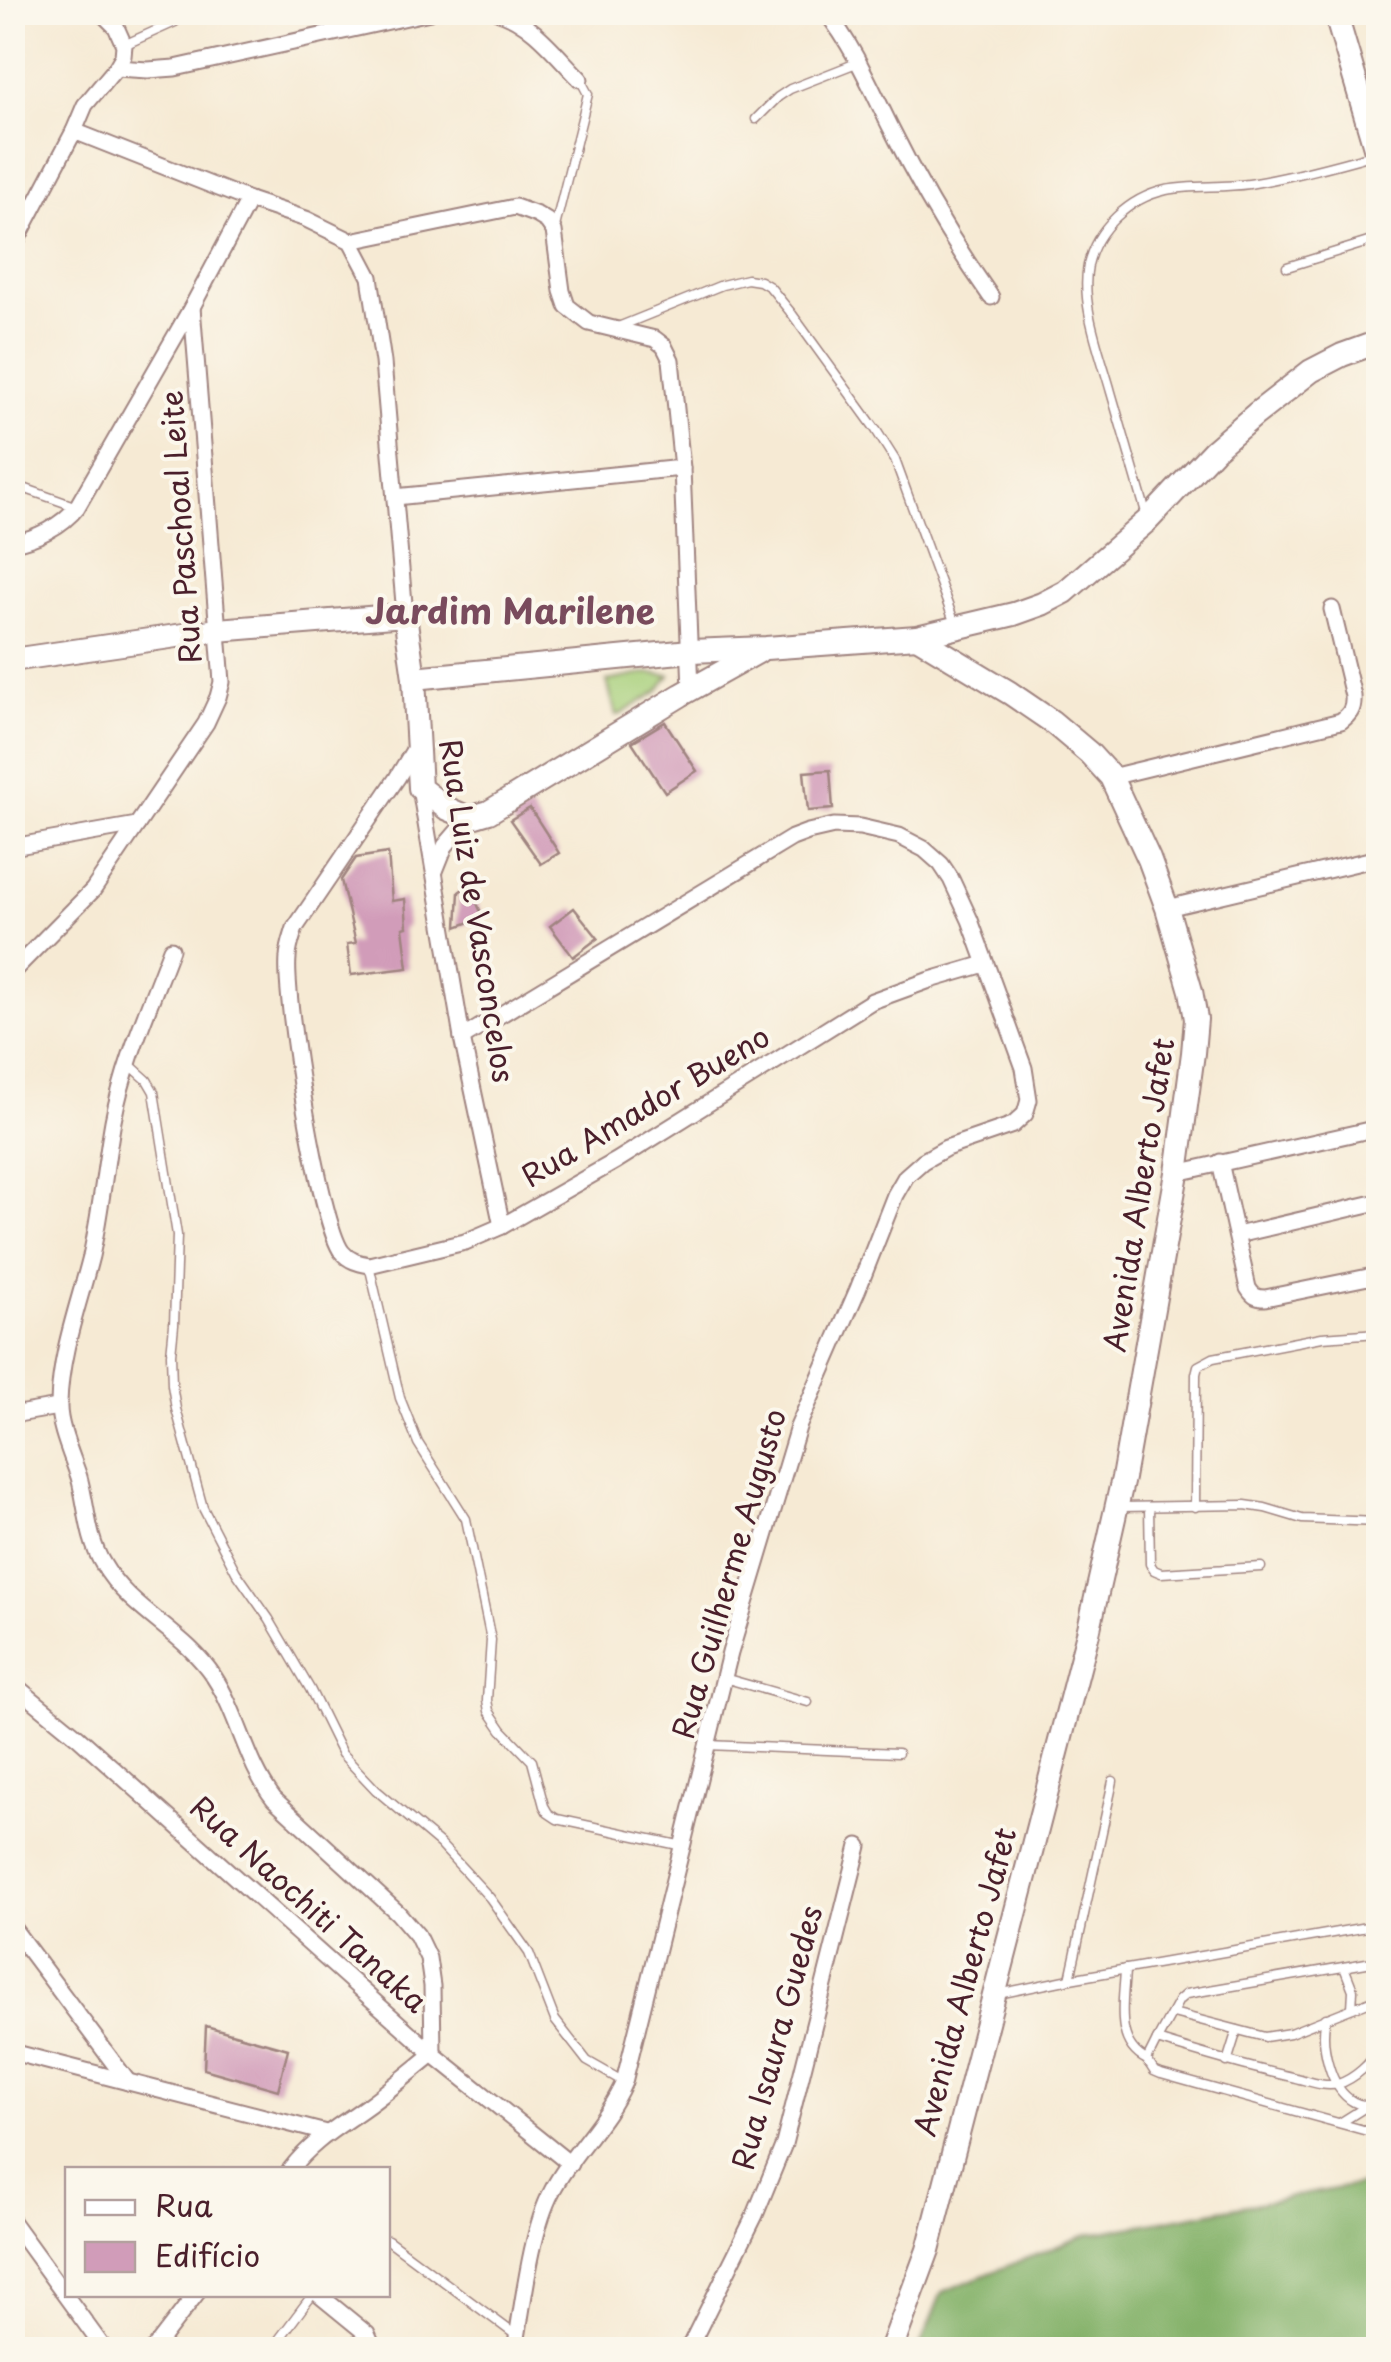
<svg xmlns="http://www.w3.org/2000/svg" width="1391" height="2362" viewBox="0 0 1391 2362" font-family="'Playpen Sans',sans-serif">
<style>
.green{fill:#a7cf7a;stroke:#787752;stroke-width:2.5}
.forest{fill:#85b26a;stroke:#68684a;stroke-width:2.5}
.building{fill:#d19cb9}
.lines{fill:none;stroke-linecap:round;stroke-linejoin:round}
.lane-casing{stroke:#a08480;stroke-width:11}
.street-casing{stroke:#a08480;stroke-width:19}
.secondary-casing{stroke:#a08480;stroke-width:26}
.lane{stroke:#fff;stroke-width:8}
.street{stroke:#fff;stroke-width:15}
.secondary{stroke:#fff;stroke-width:22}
.labels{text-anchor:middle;stroke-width:8;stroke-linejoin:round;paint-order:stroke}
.street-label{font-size:30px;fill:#4a1f2b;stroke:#fbf7ec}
.quarter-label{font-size:35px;font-weight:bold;fill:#794b5d;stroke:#fbf7ec}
</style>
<rect width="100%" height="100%" fill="#fbf7ec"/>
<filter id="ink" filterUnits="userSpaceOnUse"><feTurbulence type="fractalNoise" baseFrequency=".01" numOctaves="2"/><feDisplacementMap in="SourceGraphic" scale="20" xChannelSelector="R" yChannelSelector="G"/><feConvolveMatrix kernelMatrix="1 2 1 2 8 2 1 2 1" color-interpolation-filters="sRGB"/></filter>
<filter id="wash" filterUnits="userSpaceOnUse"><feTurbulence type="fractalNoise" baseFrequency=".0048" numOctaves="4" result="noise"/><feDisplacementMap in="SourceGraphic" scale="40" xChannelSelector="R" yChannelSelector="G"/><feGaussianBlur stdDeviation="2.25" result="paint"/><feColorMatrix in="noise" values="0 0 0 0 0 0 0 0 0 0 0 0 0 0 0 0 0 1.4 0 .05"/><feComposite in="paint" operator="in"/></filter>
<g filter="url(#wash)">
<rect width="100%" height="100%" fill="#f6ead4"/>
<!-- green -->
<path class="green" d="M649,673L670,675L658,691L621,714L616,715L607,681Z"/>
<!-- forest -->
<path class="forest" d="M1378,2181V2349H919L942,2292L1086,2235Z"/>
<g id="blocks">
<!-- building -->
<g class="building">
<path d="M665,722L697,771L665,792L632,742Z"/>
<path d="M830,770L833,809L808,811L804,772Z"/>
<path d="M530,808L559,853L541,864L510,820Z"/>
<path d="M388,853L392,901L405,899L407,927L403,928L408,968L351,975L347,944L356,943L341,880L356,858Z"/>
<path d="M469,885L483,917L457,927L459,892Z"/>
<path d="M574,908L598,938L573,957L550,926Z"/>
<path d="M206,2026L288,2049L278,2090L204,2069Z"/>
</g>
</g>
</g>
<g filter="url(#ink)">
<use href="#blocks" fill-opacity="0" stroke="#a08480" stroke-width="2.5"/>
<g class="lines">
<defs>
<g id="lane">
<path d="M124,45L175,22L182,12"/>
<path d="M756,119L778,97L790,89L859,62"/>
<path d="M554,231L588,94L580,79"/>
<path d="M1287,267L1378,239"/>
<path d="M618,327L722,285L747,279L760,281L770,287L792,314L876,430L895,460L955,624"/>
<path d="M12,484L77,507"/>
<path d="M1147,516C1135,474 1123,433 1111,392C1101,355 1080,304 1088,265C1096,229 1129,198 1166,190C1193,185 1221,188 1249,184C1292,177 1333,166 1375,154"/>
<path d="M128,1063L147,1080L154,1092L177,1235L174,1325L171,1354L172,1385L176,1409L203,1508L236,1572L269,1619L310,1689L342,1754L376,1790L440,1844L490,1898L529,1953L555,2020L587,2061L624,2082"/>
<path d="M369,1265L400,1398L418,1443L466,1519L491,1640L487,1700L489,1711L502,1730L532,1761L544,1806L548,1813L557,1819L683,1846"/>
<path d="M1121,1507L1245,1505L1265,1508L1302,1519L1378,1522"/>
<path d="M1149,1507L1150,1564L1154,1570L1161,1573L1261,1567"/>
<path d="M1195,1507L1196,1374L1198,1366L1213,1358L1322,1337L1378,1333"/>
<path d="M724,1678L808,1702"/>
<path d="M707,1745L898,1753"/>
<path d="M1344,1967L1353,1990L1352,2008"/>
<path d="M1125,1969C1124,2001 1113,2043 1147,2060"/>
<path d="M1070,1979L1113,1781"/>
<path d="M998,1994L1070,1979L1378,1925"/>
<path d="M1173,2013L1265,2037L1290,2033L1378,1998"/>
<path d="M1326,2018C1320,2042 1329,2089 1354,2102C1361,2106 1370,2106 1378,2106"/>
<path d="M1157,2040L1179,2000L1186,1994L1378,1961"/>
<path d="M1378,2049C1372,2063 1354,2079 1338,2084C1324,2088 1306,2080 1292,2077C1246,2067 1202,2054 1157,2040L1147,2060L1154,2071L1161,2074L1378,2134"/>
<path d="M1227,2062L1237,2030"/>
<path d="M1340,2123L1367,2106L1378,2095"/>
<path d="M388,2240L517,2336"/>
<path d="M271,2350L313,2294"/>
</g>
<g id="street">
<path d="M499,12C532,22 557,56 580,79"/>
<path d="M826,12C854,47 871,88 891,128C920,187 953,243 991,297"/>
<path d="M116,68L148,70L175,68L430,12"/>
<path d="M74,131L249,200L306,219L351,241L370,277L383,362L405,615"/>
<path d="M351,241L515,207L537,215L547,221L554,231L562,291L567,306L589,323L655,339L664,346L671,360L682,468L691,689"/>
<path d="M12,249L74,131L85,105L116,68L123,56L124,45L116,27L101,12"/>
<path d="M395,497L682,468"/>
<path d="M12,543C36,539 62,526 77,507L192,307L249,200"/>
<path d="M417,745L397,778L295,928C292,938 288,948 288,958C284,999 320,1224 342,1252C349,1261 359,1263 369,1265L465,1242L502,1226L616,1161L872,1001L927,981L985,964"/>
<path d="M1111,777L1341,721C1350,714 1354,709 1353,696L1332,609"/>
<path d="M420,788L462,1038L502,1226"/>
<path d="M12,847L137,825"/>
<path d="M435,871L445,846L469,818"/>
<path d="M1167,908L1378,858"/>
<path d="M171,949C150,1005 124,1062 113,1121C105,1166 101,1211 91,1256C79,1304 60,1353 59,1404C58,1425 72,1456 79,1477C87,1505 87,1538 103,1564C130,1611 185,1632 214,1677C239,1715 246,1763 274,1799L398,1913L417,1935L428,1958L432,1986L433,2054C412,2071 392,2088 370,2104C340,2126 314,2139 290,2170"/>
<path d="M12,972L93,890L206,723L218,697L222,682L192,307"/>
<path d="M462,1038L792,838L808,832L834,826L860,827L899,836L924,849L941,864L951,879L970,920L1024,1068L1029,1100L1025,1114L1013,1125L946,1148L923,1161L906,1176L895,1195L858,1289L798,1427L730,1653L624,2082C606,2123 572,2152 552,2191C531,2230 523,2305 515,2350"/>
<path d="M1220,1162L1248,1288C1253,1296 1256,1298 1265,1298L1378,1275"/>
<path d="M1177,1173L1378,1128"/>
<path d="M1237,1235L1378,1202"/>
<path d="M12,1415L58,1407"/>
<path d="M12,1683L78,1737L433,2054L570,2164"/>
<path d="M12,1927L128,2082"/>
<path d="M12,2052L326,2133"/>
<path d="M12,2222L105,2350"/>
<path d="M318,2294L367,2334L374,2350"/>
<path d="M153,2350L196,2294"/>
<path d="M688,2350L755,2215L784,2144L859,1846"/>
</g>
<g id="secondary">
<path d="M1335,12L1378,157"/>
<path d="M12,660L218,630L405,615L414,678L420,788L446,808L469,818L489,812L681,695L758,652"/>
<path d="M414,678L690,651L766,648L917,637L1014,614L1042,604L1065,592L1148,520L1214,450L1256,414L1311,371L1342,355L1378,342"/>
<path d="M891,2350L928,2250L1088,1633L1123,1478L1177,1173L1193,1053L1196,1019L1191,991L1167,908L1149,859L1111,777L1089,753L1051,721L1010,693L917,637"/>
</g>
</defs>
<!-- lane casing -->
<use href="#lane" class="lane-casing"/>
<!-- street casing -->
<use href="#street" class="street-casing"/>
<!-- secondary casing -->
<use href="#secondary" class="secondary-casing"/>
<!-- lane -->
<use href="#lane" class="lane"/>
<!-- street -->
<use href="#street" class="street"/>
<!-- secondary -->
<use href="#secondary" class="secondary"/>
</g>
</g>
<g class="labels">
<!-- street labels -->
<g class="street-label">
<text transform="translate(182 527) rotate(-94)" y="10">Rua Paschoal Leite</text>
<text transform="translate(476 911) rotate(81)" y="10">Rua Luiz de Vasconcelos</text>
<text transform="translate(646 1107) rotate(-31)" y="10">Rua Amador Bueno</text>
<text transform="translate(1140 1195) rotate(-81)" y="10">Avenida Alberto Jafet</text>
<text transform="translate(730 1574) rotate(-74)" y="10">Rua Guilherme Augusto</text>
<text transform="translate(308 1905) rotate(42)" y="10">Rua Naochiti Tanaka</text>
<text transform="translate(966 1982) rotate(-75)" y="10">Avenida Alberto Jafet</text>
<text transform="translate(778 2038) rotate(-75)" y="10">Rua Isaura Guedes</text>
</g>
<!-- quarter labels -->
<g class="quarter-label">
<text x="510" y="624">Jardim Marilene</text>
</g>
</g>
<!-- margin -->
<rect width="1391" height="2362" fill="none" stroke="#fbf7ec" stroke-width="50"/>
<!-- legend -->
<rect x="65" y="2167" width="325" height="130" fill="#fbf7ec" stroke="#b4a19f" stroke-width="2.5"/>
<rect x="85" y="2200" width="50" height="15" fill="#ffffff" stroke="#b4a19f" stroke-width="2.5"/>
<text x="155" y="2217" font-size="30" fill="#4a1f2b">Rua</text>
<rect x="85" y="2242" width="50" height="30" fill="#d19cb9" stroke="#b4a19f" stroke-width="2.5"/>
<text x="155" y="2267" font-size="30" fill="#4a1f2b">Edifício</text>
</svg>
